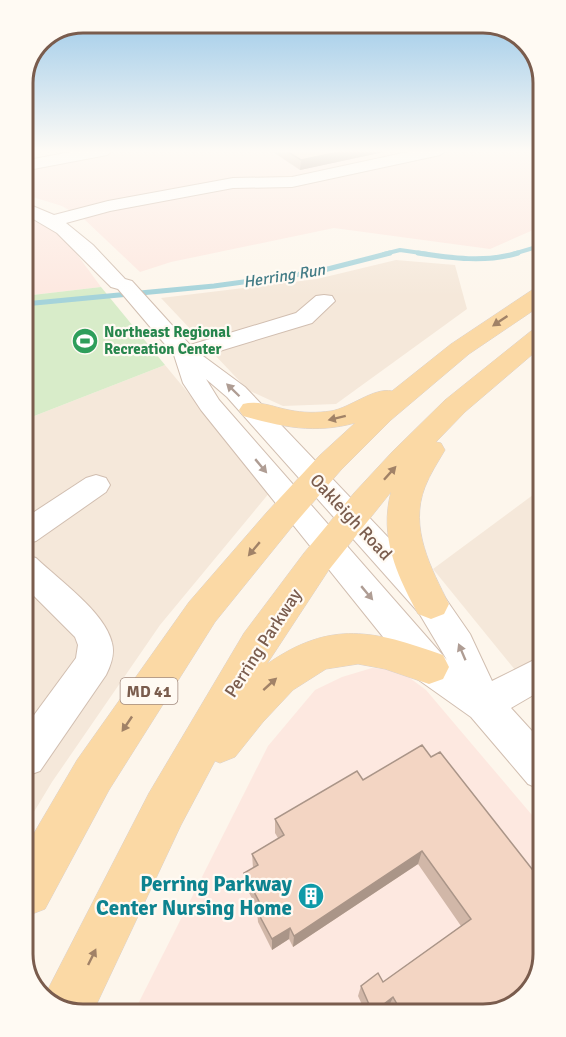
<svg xmlns="http://www.w3.org/2000/svg" width="566" height="1037" viewBox="0 0 566 1037" font-family="Signika,sans-serif">
<style>
.residential{fill:#f5e8da}
.commercial{fill:#fde8e0}
.green{fill:#d8ecc9}
.lines{fill:none;stroke-linecap:round;stroke-linejoin:round}
.stream-far1{stroke:#a5d3da;stroke-width:4}
.stream{stroke:#a5d3da;stroke-width:5}
.minor-casing{stroke:#d1beb0;stroke-width:2}
.major-casing{stroke:#dad1cd;stroke-width:1}
.minor{fill:#fff;fill-rule:evenodd}
.major{fill:#fbd9a5;fill-rule:evenodd}
.wall{fill:#d1b7a8}
.shaded-wall{fill:#aa9588}
.building{fill:#f3d5c3;stroke:#aa9588;stroke-width:1.5}
.oneway{fill:#a18267}
.oneway2{fill:#af9d94}
.labels{text-anchor:middle;stroke-width:4.5;stroke-linejoin:round;paint-order:stroke}
.far-leisure-label{font-size:15px;font-weight:bold;fill:#27864d;stroke:#fffaf3;text-anchor:start}
.far-water-label{font-size:16px;font-style:italic;fill:#437c86;stroke:#fffaf3}
.shield{fill:#fffaf3;stroke:#a28b7f;stroke-width:1.5}
.shield-label{font-size:16px;font-weight:bold;fill:#7a5c4d}
.street-label{font-size:18px;fill:#7a5c4d;stroke:#fffaf3}
.near-culture-label{font-size:21px;font-weight:bold;fill:#0d838f;stroke:#fffaf3;text-anchor:end}
.rim{fill:none;stroke:#7a5c4d;stroke-width:3}
</style>
<rect width="100%" height="100%" fill="#fdf6ec"/>
<!-- residential -->
<g class="residential">
<path d="M396,260L455,265L467,309L336,404L283,406L248,390L161,298L317,279Z"/>
<path d="M165,365L270,492L160,625L52,782L26,825L24,420Z"/>
<path d="M541,489L542,703L433,569Z"/>
</g>
<!-- commercial -->
<g class="commercial">
<path d="M128,150H539L540,227L490,249L334,228L171,262L140,272L84,219L62,206L23,194V170Z"/>
<path d="M23,215L62,234L101,287L24,296Z"/>
<path d="M372,668L399,670L426,690L543,828V958L506,1010L133,1014L268,746L315,690L342,677Z"/>
</g>
<!-- green -->
<path class="green" d="M101,287L165,365L24,420V296Z"/>
<g class="lines">
<!-- stream-far1 -->
<g class="stream-far1">
<path d="M384,254L400,250L428,254"/>
<path d="M513,254L540,246"/>
</g>
<!-- stream -->
<g class="stream">
<path d="M418,253C451,258 486,263 518,253"/>
<path d="M24,304L214,286L316,272L390,253"/>
</g>
<defs>
<g id="minor">
<path d="M81,150H114L107,155L23,171V161Z"/>
<path d="M417,150H447L440,155L292,187L233,188L110,211L66,223L93,245L125,279L132,281L190,345L296,313L316,296L324,295L332,296L335,301L312,323L203,356L245,387L443,595L470,634L492,681L542,656V690L511,708L542,742V790L528,784L471,717L416,678L201,410L183,383L174,355L118,289L111,287L57,233L23,213V202L54,215L108,201L233,178L292,177ZM206,379L227,397L419,613L447,660L219,400Z"/>
<path d="M96,475L106,478L110,485L106,492L36,541L25,544V518L86,478Z"/>
<path d="M25,555L36,558C59,580 105,612 112,643C115,654 111,665 106,675L40,771L26,776V726L76,658L78,645L75,637L25,587Z"/>
</g>
<g id="major">
<path d="M540,288V306L469,354L391,420L341,470L291,528L215,622L109,790L45,909L27,916V845L77,760L189,602L267,512L319,456L355,423C315,434 282,427 243,416L239,410L243,404C259,400 273,407 289,410C303,413 317,413 331,411C350,408 374,387 392,391L451,344L532,290Z"/>
<path d="M540,329V348L465,412L436,442L441,443L445,450C438,462 430,474 425,487C409,528 431,568 449,604L444,614L431,619L418,614C397,575 379,537 391,492L328,571L267,664C332,619 374,631 443,655L449,667L443,679L429,684L385,669L358,664L326,669L293,690L263,722L235,757L220,763L215,761L181,825L92,1014C76,1014 54,1011 44,998L47,991L149,793L244,633L304,553L354,493L392,452L445,400L531,331Z"/>
</g>
</defs>
<!-- minor casing -->
<use href="#minor" class="minor-casing"/>
<!-- major casing -->
<use href="#major" class="major-casing"/>
<!-- minor -->
<use href="#minor" class="minor"/>
<!-- major -->
<use href="#major" class="major"/>
</g>
<!-- wall -->
<g class="wall">
<path d="M270,150H393L300,170Z"/>
<path d="M422,745L506,1010L392,1011L389,1006L383,1011H365L358,996L361,986L383,982L461,926L418,864L293,947L289,939L272,950L258,922L257,911L258,910L245,885L244,873L253,868L252,854L278,838L275,833V819L363,780Z"/>
</g>
<!-- shaded-wall -->
<g class="shaded-wall">
<path d="M348,150H393L300,170L301,160Z"/>
<path d="M422,851L418,864L293,947L294,936Z"/>
<path d="M290,928L289,939L272,950V939Z"/>
<path d="M393,997L389,1006L383,1011H375L376,1010Z"/>
</g>
<!-- building -->
<g class="building">
<path d="M285,150H348L301,160Z"/>
<path d="M422,745L431,757L440,752L543,883V958L533,988L506,1010L401,1011L393,997L376,1010L374,1007L371,1009L361,986L378,973L383,982L471,919L422,851L294,936L290,928L272,939L257,911L262,907L244,873L258,865L252,854L284,835L275,819L357,771L363,780Z"/>
</g>
<!-- one-way arrows -->
<defs><path id="oneway-solid" d="M-6-.8H1V-3.2L6.5 0L1 3.2V.8H-6Z" transform="scale(1.5)"/></defs>
<g class="oneway">
<use href="#oneway-solid" transform="translate(500 321) rotate(146)"/>
<use href="#oneway-solid" transform="translate(337 418) rotate(166)"/>
<use href="#oneway-solid" transform="translate(390 473) rotate(-48)"/>
<use href="#oneway-solid" transform="translate(254 549) rotate(130)"/>
<use href="#oneway-solid" transform="translate(270 684) rotate(-42)"/>
<use href="#oneway-solid" transform="translate(127 724) rotate(124)"/>
<use href="#oneway-solid" transform="translate(92 957) rotate(-64)"/>
</g>
<g class="oneway2">
<use href="#oneway-solid" transform="translate(233 390) rotate(-136)"/>
<use href="#oneway-solid" transform="translate(261 466) rotate(50)"/>
<use href="#oneway-solid" transform="translate(367 593) rotate(50)"/>
<use href="#oneway-solid" transform="translate(462 652) rotate(-113)"/>
</g>
<!-- sky -->
<linearGradient id="sky" x2="0" y2="1"><stop stop-color="#97c7e8"/><stop offset="0.51" stop-color="#fefbf6"/><stop offset="1" stop-color="#fefbf6" stop-opacity="0"/></linearGradient>
<rect width="566" height="296" fill="url(#sky)"/>
<!-- icons -->
<defs>
<symbol id="stadium-disc" viewBox="-11 -11 22 22"><circle r="9.5" fill="#2e9e5b" stroke="#fffaf3"/><path d="M0-5a6.5 5 0 1 0 0 10a6.5 5 0 1 0 0-10ZM-3.5-1.8h7v3.6h-7Z" fill="#fff"/></symbol>
<symbol id="building-disc" viewBox="-11 -11 22 22"><circle r="9.5" fill="#0f9aa8" stroke="#fffaf3"/><path d="M-4-6H4V6H1V3H-1V6H-4ZM-2.5-4.3h1.7v1.8h-1.7ZM.8-4.3h1.7v1.8H.8ZM-2.5-1h1.7V.8h-1.7ZM.8-1h1.7V.8H.8Z" fill="#fff"/></symbol>
</defs>
<g fill-rule="evenodd">
<use href="#stadium-disc" x="70" y="326" width="30" height="30"/>
<use href="#building-disc" x="296" y="881" width="30" height="30"/>
</g>
<g class="labels">
<!-- far-leisure labels -->
<g class="far-leisure-label">
<text x="104" y="337">Northeast Regional<tspan x="104" dy="17">Recreation Center</tspan></text>
</g>
<!-- far-water labels -->
<g class="far-water-label">
<text transform="translate(284 275) rotate(-9)" y="6">Herring Run</text>
</g>
<!-- shield labels -->
<rect class="shield" x="120.5" y="678" width="57" height="26" rx="4.5"/>
<g class="shield-label">
<text x="149" y="697">MD 41</text>
</g>
<!-- street labels -->
<g class="street-label">
<text transform="translate(351 517) rotate(47)" y="6">Oakleigh Road</text>
<text transform="translate(263 643) rotate(-57)" y="6">Perring Parkway</text>
</g>
<!-- near-culture labels -->
<g class="near-culture-label">
<text x="292" y="891">Perring Parkway<tspan x="292" dy="24">Center Nursing Home</tspan></text>
</g>
</g>
<!-- crop -->
<path d="M0 0H566V1037H0ZM83 33H483A50 50 0 0 1 533 83V954A50 50 0 0 1 483 1004H83A50 50 0 0 1 33 954V83A50 50 0 0 1 83 33Z" fill="#fffaf3" fill-rule="evenodd"/>
<path class="rim" d="M83 33H483A50 50 0 0 1 533 83V954A50 50 0 0 1 483 1004H83A50 50 0 0 1 33 954V83A50 50 0 0 1 83 33Z"/>
</svg>
